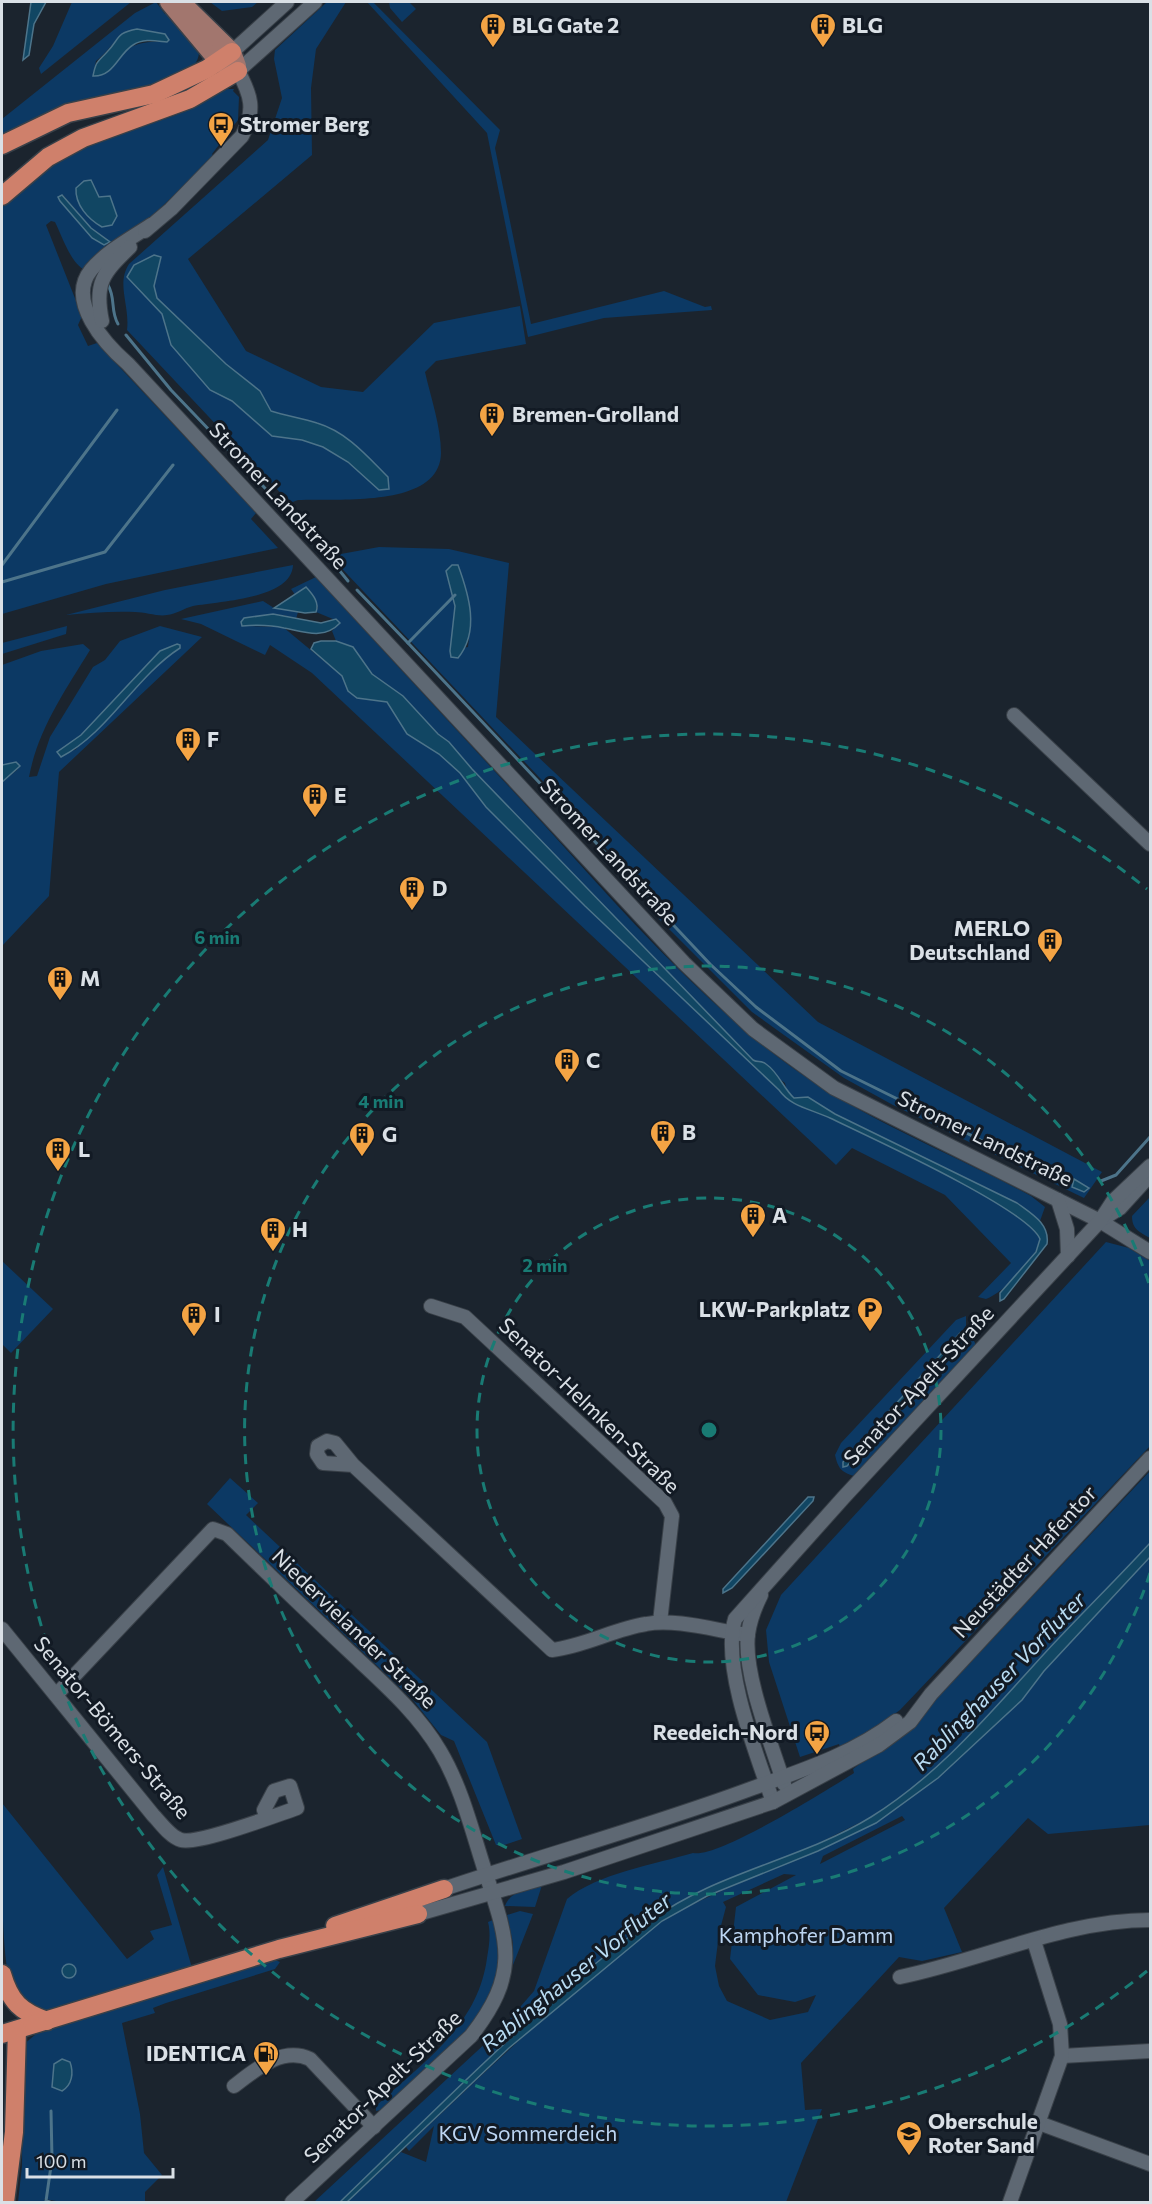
<svg xmlns="http://www.w3.org/2000/svg" width="1152" height="2204" viewBox="0 0 1152 2204" font-family="Commissioner,sans-serif">
<style>
.green{fill:#0c3964;fill-rule:evenodd}
.water{fill:#114663;stroke:#4d748a;stroke-width:1.5}
.lines{fill:none;stroke-linecap:round;stroke-linejoin:round}
.stream{stroke:#4d748a;stroke-width:3}
.minor-casing{stroke:#394048;stroke-width:16}
.major-casing{stroke:#394048;stroke-width:21}
.highway-casing{stroke:#394048;stroke-width:21}
.minor{stroke:#5e6873;stroke-width:14}
.major{stroke:#a2766e;stroke-width:18}
.highway{stroke:#cf806b;stroke-width:18}
.ring{fill:none;stroke:#197b74;stroke-width:3;stroke-dasharray:10 8}
.labels{text-anchor:middle;stroke-width:6;stroke-linejoin:round;paint-order:stroke}
.poi-label{font-size:21px;font-weight:bold;fill:#dae0e6;stroke:#121a24;text-anchor:start}
.street-label{font-size:21px;fill:#dae0e6;stroke:#121a24}
.park-label{font-size:21px;fill:#bcd5f2;stroke:#121a24}
.water-label{font-size:22px;font-style:italic;fill:#b8dbf2;stroke:#121a24}
.centre{fill:#197b74;stroke:#121a24;stroke-width:3}
.ring-label{font-size:18px;text-anchor:middle;font-weight:bold;fill:#197b74;stroke:#121a24;stroke-width:6;stroke-linejoin:round;paint-order:stroke}
</style>
<rect width="100%" height="100%" fill="#1b242e"/>
<!-- green -->
<g class="green">
<path d="M72,2H131L41,74L39,68L53,46Z"/>
<path d="M156,2L165,14L169,12L199,53C197,71 179,75 164,82L2,138V119L135,13ZM137,29L167,42C129,39 121,54 93,76L96,61C112,49 116,33 137,29Z"/>
<path d="M210,2H258L252,7L222,11Z"/>
<path d="M327,2H346L316,49L311,88L312,155L188,259L246,351L321,387L363,392L434,323L520,306L526,344L436,361L425,372C431,398 441,427 441,453C440,509 337,498 298,500L290,503L127,330C130,305 116,284 129,264L268,140L282,98L274,59L275,50ZM161,257L154,286L157,298L226,364L260,391L271,411L318,423L357,446L379,490L348,462L323,447L302,440L272,436L232,401L210,389L165,327L163,314L127,277L139,262Z"/>
<path d="M367,2H373L500,130L495,148L531,324L664,291L705,307L711,306L712,310L604,318L528,337L487,133Z"/>
<path d="M389,2H409L416,9L402,22L390,8Z"/>
<path d="M227,89H234L233,91L239,97L238,120L212,154L214,157L150,218L85,270C71,264 62,236 55,222L51,221L46,225L82,316L78,325L88,346L97,343L256,513L251,519L278,548L106,584L2,614V206L57,161L84,147L176,115ZM63,195L91,228L107,239L104,245L58,197Z"/>
<path d="M379,547L449,549L509,563L496,717L818,1022L1102,1172L1084,1198L893,1105L844,1078L752,1012L652,912L659,904L330,556ZM446,572L471,619L468,647L450,651L455,606Z"/>
<path d="M293,565C292,599 219,601 193,606C185,608 176,614 167,615C159,617 145,612 135,612C112,611 89,613 66,615L165,590Z"/>
<path d="M316,577C392,661 470,744 547,828C623,912 699,999 790,1066C864,1120 951,1153 1031,1196L1045,1207L1040,1221L1017,1203L835,1114L808,1097L794,1098L787,1092L785,1083L753,1060L660,966L472,769L449,742L438,734L403,696L372,674L353,647L336,641L332,631L340,622L316,612L318,607L307,588L296,596L291,589Z"/>
<path d="M263,601L274,608L298,612L296,619C277,611 260,615 241,622L247,626L283,627L342,676L348,691L357,698L387,702L407,734L439,754L460,773L486,807L585,906L779,1090C791,1107 811,1109 830,1118C867,1136 1027,1208 1040,1239C1037,1260 1005,1291 986,1299L978,1297L1011,1263L945,1195L852,1148L836,1165L312,673L270,645L265,655L201,624L181,619Z"/>
<path d="M67,626L66,634L2,654V643Z"/>
<path d="M160,626L202,637L59,772L49,896L2,946V782L17,770L18,764L2,765V665L41,651L83,644L90,650C65,691 38,729 29,777L37,776L50,737L93,667L105,660L120,641ZM179,648L167,656L75,750L58,752L81,735L147,665Z"/>
<path d="M1150,1197V1238C1140,1232 1132,1230 1132,1216Z"/>
<path d="M1106,1242L1129,1248L1150,1261V1446L900,1710L872,1730L840,1747L839,1744L800,1757L769,1662L766,1630L781,1595Z"/>
<path d="M2,1261L53,1309L11,1353L2,1344Z"/>
<path d="M966,1316V1330L960,1333L843,1462V1467L848,1466L971,1335L976,1345L854,1476C841,1472 838,1468 835,1455L841,1443L956,1320Z"/>
<path d="M1150,1471V1825L1048,1834L1028,1818L944,1908L962,1952L922,1961L899,1957L801,2063L805,2110L822,2109L786,2202H347L401,2152L426,2162L434,2126L409,2151L406,2147C467,2089 528,2030 593,1976C616,1957 639,1935 664,1920C739,1876 825,1857 897,1808L893,1802L869,1818L817,1844L687,1898L651,1920L603,1959L458,2090L340,2202H314L502,2028L534,1991L567,1899C596,1874 656,1864 693,1853C717,1859 829,1789 854,1773L853,1769L914,1723ZM902,1816L905,1820L820,1864L823,1856ZM784,1874L796,1875L736,1907L730,1959L758,1995L795,2002L816,1995L808,2012L770,2020L727,2001L719,1986L715,1966L719,1933L726,1907L723,1902Z"/>
<path d="M230,1478L258,1503L246,1515L487,1742L522,1839L501,1846L496,1845L454,1741L441,1735L412,1699L207,1504Z"/>
<path d="M2,1803L127,1959L154,1939L150,1931L172,1925L157,1875L163,1867L192,1968L43,2012C29,2009 18,2000 11,1987C0,1949 2,1849 2,1803Z"/>
<path d="M542,1885L535,1907L505,1906C511,1890 528,1889 542,1885Z"/>
<path d="M520,1911L533,1914L513,1965V1943L507,1915Z"/>
<path d="M495,1919L500,1968L490,2001L465,2034L381,2110L376,2111V2106C423,2062 478,2026 487,1958C489,1946 491,1934 488,1922Z"/>
<path d="M275,1960L280,1962L275,1969L166,2003L153,2008L155,2013L122,2023L140,2114L144,2153L162,2175L145,2192V2202H62L44,2199L46,2202H18L22,2166L23,2045L36,2034L54,2027Z"/>
</g>
<!-- water -->
<g class="water">
<path d="M31,2H46L34,24L29,55L23,60Z"/>
<path d="M137,29L165,34L169,40L167,42C156,41 144,38 133,45C118,54 114,77 93,76C96,61 97,63 107,52C120,39 115,33 137,29Z"/>
<path d="M91,180L99,197L110,196L117,216L112,225L102,227C88,219 75,205 76,188L84,181Z"/>
<path d="M62,195L91,228L110,242L104,245L92,238L60,201L58,197Z"/>
<path d="M154,255L161,257L154,286L157,298L226,364L260,391L271,411C286,416 302,418 317,423C347,432 367,456 388,477L389,489L379,490L348,462L323,447L302,440L272,436L232,401L210,390L171,345L162,314L127,277L134,265Z"/>
<path d="M452,565H458C469,595 480,631 458,658L451,657L450,651L455,606L446,571Z"/>
<path d="M306,587C312,594 320,602 316,612L305,613L274,608Z"/>
<path d="M273,614L321,623L336,619L340,623C324,640 305,632 284,628C271,625 254,625 242,626L241,622L244,618Z"/>
<path d="M321,641H336L353,647L372,674L403,696L438,734L449,742L472,769L753,1060C758,1063 761,1060 766,1064C779,1073 783,1088 794,1098L808,1097L835,1114L1017,1203C1032,1214 1050,1224 1047,1244L1004,1299L1000,1301V1293L1036,1252L1040,1239C1028,1209 867,1136 830,1118C811,1109 791,1107 779,1090L585,906L486,807L460,773L439,754L407,734L387,702L357,698L348,691L342,676L311,649L314,643Z"/>
<path d="M177,644L180,645V648C135,677 109,732 61,757L57,752L81,735L160,651Z"/>
<path d="M16,762L20,766L2,782V765Z"/>
<path d="M1033,1166L1053,1167L1062,1171V1175L1057,1177L1034,1170Z"/>
<path d="M1074,1179L1089,1188L1084,1192L1072,1187Z"/>
<path d="M966,1330L973,1332L971,1335L847,1466L843,1467V1462L960,1333Z"/>
<path d="M808,1497H814L813,1501L732,1588L723,1593V1589Z"/>
<path d="M1150,1543V1557L1044,1671L1022,1700L938,1778L876,1823L818,1851L707,1896L662,1921L509,2048L347,2202H340C439,2107 539,2003 650,1921C716,1872 801,1860 871,1817C940,1774 990,1713 1044,1654C1079,1616 1116,1580 1150,1543Z"/>
<circle cx="69" cy="1971" r="7"/>
<path d="M62,2059L70,2062C74,2073 72,2085 62,2091L52,2087L54,2064Z"/>
</g>
<g class="lines">
<!-- stream -->
<g class="stream">
<path d="M108,285C116,299 110,310 118,324"/>
<path d="M126,335L171,390L283,507"/>
<path d="M295,520L304,529"/>
<path d="M2,565L117,410"/>
<path d="M335,565L348,581"/>
<path d="M2,582L105,552L173,465"/>
<path d="M357,590L408,643"/>
<path d="M455,595L408,643L710,964L756,1007L841,1071L1037,1168"/>
<path d="M1101,1181L1116,1175L1150,1137"/>
<path d="M50,2202L46,2201L52,2159L51,2111"/>
</g>
<defs>
<g id="minor">
<path d="M232,52L287,2"/>
<path d="M151,225C130,239 107,251 91,270C66,301 105,344 128,364L684,963L753,1029L834,1088L1100,1221L1150,1252"/>
<path d="M145,231L171,209L242,136C256,110 251,95 238,71L315,2"/>
<path d="M102,321C94,283 103,273 130,247"/>
<path d="M1014,715L1150,844"/>
<path d="M1058,1200L1067,1229L1068,1256"/>
<path d="M1104,1218L1120,1208L1150,1175"/>
<path d="M431,1306L465,1317L665,1503L672,1516L660,1622"/>
<path d="M353,1465L323,1463L317,1454L318,1446L327,1441L335,1443L353,1465L552,1650C585,1646 614,1629 646,1624C675,1618 718,1631 748,1635"/>
<path d="M761,1595C755,1607 750,1620 748,1634C743,1674 772,1745 784,1784"/>
<path d="M2,1629L153,1815C160,1822 170,1837 181,1840C198,1845 276,1815 297,1808L290,1786L274,1791L264,1810L267,1817"/>
<path d="M56,1695L213,1529L227,1534C267,1573 308,1612 349,1651C382,1682 417,1712 440,1751C462,1788 472,1831 485,1871C508,1942 521,1972 471,2036L292,2202"/>
<path d="M773,1802C757,1755 721,1666 735,1619L844,1497L1100,1221L1113,1201L1150,1166"/>
<path d="M444,1889C547,1854 651,1826 753,1788C803,1770 853,1754 896,1721"/>
<path d="M418,1914L564,1872L773,1802L879,1745L910,1722L931,1694L1150,1458"/>
<path d="M900,1977C983,1960 1065,1920 1150,1920"/>
<path d="M1062,2056L1150,2051"/>
<path d="M234,2086C255,2070 282,2046 310,2059L374,2127"/>
<path d="M1039,2123L1150,2164"/>
<path d="M1010,2202L1062,2056L1060,2024L1034,1941"/>
</g>
<g id="major">
<path d="M169,2L219,62L231,67"/>
<path d="M181,2L232,52L237,66"/>
</g>
<g id="highway">
<path d="M2,145L68,113L154,94L207,69L232,52"/>
<path d="M2,196L48,157L83,138L190,99L238,71"/>
<path d="M335,1926L444,1889"/>
<path d="M2,1974C10,2002 21,2012 47,2021"/>
<path d="M2,2034L279,1949L418,1914"/>
<path d="M5,2202L14,2132L17,2030"/>
</g>
</defs>
<!-- minor casing -->
<use href="#minor" class="minor-casing"/>
<!-- major casing -->
<use href="#major" class="major-casing"/>
<!-- highway casing -->
<use href="#highway" class="highway-casing"/>
<!-- minor -->
<use href="#minor" class="minor"/>
<!-- major -->
<use href="#major" class="major"/>
<!-- highway -->
<use href="#highway" class="highway"/>
</g>
<!-- distance rings -->
<g class="ring">
<circle cx="709" cy="1430" r="232"/>
<path d="M1150 1573A464 464 0 1 1 1150 1287"/>
<path d="M1147 1971A696 696 0 1 1 1147 889"/>
</g>
<!-- icons -->
<defs>
<symbol id="building-pin" viewBox="-11 -11 22 30"><path d="M0 17L-7.5 6A9.5 9.5 0 1 1 7.5 6Z" fill="#f4a444" stroke="#121a24"/><path d="M-4-6H4V6H1V3H-1V6H-4ZM-2.5-4.3h1.7v1.8h-1.7ZM.8-4.3h1.7v1.8H.8ZM-2.5-1h1.7V.8h-1.7ZM.8-1h1.7V.8H.8Z" fill="#111"/></symbol>
<symbol id="bus-pin" viewBox="-11 -11 22 30"><path d="M0 17L-7.5 6A9.5 9.5 0 1 1 7.5 6Z" fill="#f4a444" stroke="#121a24"/><path d="M-5-6H5V4H4V6H2V4H-2V6H-4V4H-5ZM-3.5-4V0h7V-4ZM-3.5 1.2v1.5H-2V1.2ZM2 1.2v1.5H3.5V1.2Z" fill="#111"/></symbol>
<symbol id="parking-pin" viewBox="-11 -11 22 30"><path d="M0 17L-7.5 6A9.5 9.5 0 1 1 7.5 6Z" fill="#f4a444" stroke="#121a24"/><path d="M-3.5-5.5H1a3.5 3.5 0 0 1 0 7H-1V5.5H-3.5ZM-1-3.4V-.6H.8a1.4 1.4 0 0 0 0-2.8Z" fill="#111"/></symbol>
<symbol id="fuel-pin" viewBox="-11 -11 22 30"><path d="M0 17L-7.5 6A9.5 9.5 0 1 1 7.5 6Z" fill="#f4a444" stroke="#121a24"/><path d="M-5.5-6h7V0h2V4h1.3V-2.5L3-4.5l.8-.8L6-3V5H2.5V1h-1V6h-7ZM-4.2-4.7v3.2H.2V-4.7Z" fill="#111"/></symbol>
<symbol id="school-pin" viewBox="-11 -11 22 30"><path d="M0 17L-7.5 6A9.5 9.5 0 1 1 7.5 6Z" fill="#f4a444" stroke="#121a24"/><path d="M0-5L7-2L0 1L-7-2ZM-4 1L0 2.5L4 1V4Q0 6-4 4Z" fill="#111"/></symbol>
</defs>
<g fill-rule="evenodd">
<use href="#building-pin" x="478" y="11" width="30" height="40"/>
<use href="#building-pin" x="808" y="11" width="30" height="40"/>
<use href="#bus-pin" x="206" y="110" width="30" height="40"/>
<use href="#building-pin" x="477" y="400" width="30" height="40"/>
<use href="#building-pin" x="173" y="725" width="30" height="40"/>
<use href="#building-pin" x="300" y="781" width="30" height="40"/>
<use href="#building-pin" x="397" y="874" width="30" height="40"/>
<use href="#building-pin" x="1035" y="926" width="30" height="40"/>
<use href="#building-pin" x="45" y="964" width="30" height="40"/>
<use href="#building-pin" x="552" y="1046" width="30" height="40"/>
<use href="#building-pin" x="648" y="1118" width="30" height="40"/>
<use href="#building-pin" x="347" y="1120" width="30" height="40"/>
<use href="#building-pin" x="43" y="1135" width="30" height="40"/>
<use href="#building-pin" x="738" y="1201" width="30" height="40"/>
<use href="#building-pin" x="258" y="1215" width="30" height="40"/>
<use href="#parking-pin" x="855" y="1295" width="30" height="40"/>
<use href="#building-pin" x="179" y="1300" width="30" height="40"/>
<use href="#bus-pin" x="802" y="1718" width="30" height="40"/>
<use href="#fuel-pin" x="251" y="2039" width="30" height="40"/>
<use href="#school-pin" x="894" y="2119" width="30" height="40"/>
</g>
<g class="labels">
<!-- poi labels -->
<g class="poi-label">
<text x="512" y="33">BLG Gate 2</text>
<text x="842" y="33">BLG</text>
<text x="240" y="132">Stromer Berg</text>
<text x="512" y="422">Bremen-Grolland</text>
<text x="207" y="747">F</text>
<text x="334" y="803">E</text>
<text x="432" y="896">D</text>
<text x="1030" y="936" text-anchor="end">MERLO<tspan x="1030" dy="24">Deutschland</tspan></text>
<text x="80" y="986">M</text>
<text x="586" y="1068">C</text>
<text x="682" y="1140">B</text>
<text x="382" y="1142">G</text>
<text x="78" y="1157">L</text>
<text x="772" y="1223">A</text>
<text x="292" y="1237">H</text>
<text x="850" y="1317" text-anchor="end">LKW-Parkplatz</text>
<text x="214" y="1322">I</text>
<text x="798" y="1740" text-anchor="end">Reedeich-Nord</text>
<text x="246" y="2061" text-anchor="end">IDENTICA</text>
<text x="928" y="2129">Oberschule<tspan x="928" dy="24">Roter Sand</tspan></text>
</g>
<!-- street labels -->
<g class="street-label">
<text transform="translate(278 496) rotate(47)" y="7">Stromer Landstraße</text>
<text transform="translate(609 852) rotate(47)" y="7">Stromer Landstraße</text>
<text transform="translate(985 1139) rotate(26)" y="7">Stromer Landstraße</text>
<text transform="translate(919 1386) rotate(-47)" y="7">Senator-Apelt-Straße</text>
<text transform="translate(589 1406) rotate(44)" y="7">Senator-Helmken-Straße</text>
<text transform="translate(1025 1562) rotate(-47)" y="7">Neustädter Hafentor</text>
<text transform="translate(354 1629) rotate(44)" y="7">Niedervielander Straße</text>
<text transform="translate(112 1728) rotate(50)" y="7">Senator-Bömers-Straße</text>
<text transform="translate(383 2087) rotate(-44)" y="7">Senator-Apelt-Straße</text>
</g>
<!-- park labels -->
<g class="park-label">
<text x="806" y="1943">Kamphofer Damm</text>
<text x="528" y="2141">KGV Sommerdeich</text>
</g>
<!-- water labels -->
<g class="water-label">
<text transform="translate(999 1681) rotate(-46)" y="8">Rablinghauser Vorfluter</text>
<text transform="translate(576 1972) rotate(-39)" y="8">Rablinghauser Vorfluter</text>
</g>
</g>
<circle cx="709" cy="1430" r="9" class="centre"/>
<g class="ring-label">
<text x="217" y="944">6 min</text>
<text x="381" y="1108">4 min</text>
<text x="545" y="1272">2 min</text>
</g>
<!-- border -->
<rect width="1152" height="2204" fill="none" stroke="#dae0e6" stroke-width="6"/>
<!-- scale -->
<path d="M27 2168v9h146v-9" fill="none" stroke="#dae0e6" stroke-width="3"/>
<text x="36" y="2168" font-size="18" fill="#dae0e6" stroke="#121a24" stroke-width="4.5" paint-order="stroke">100 m</text>
</svg>
